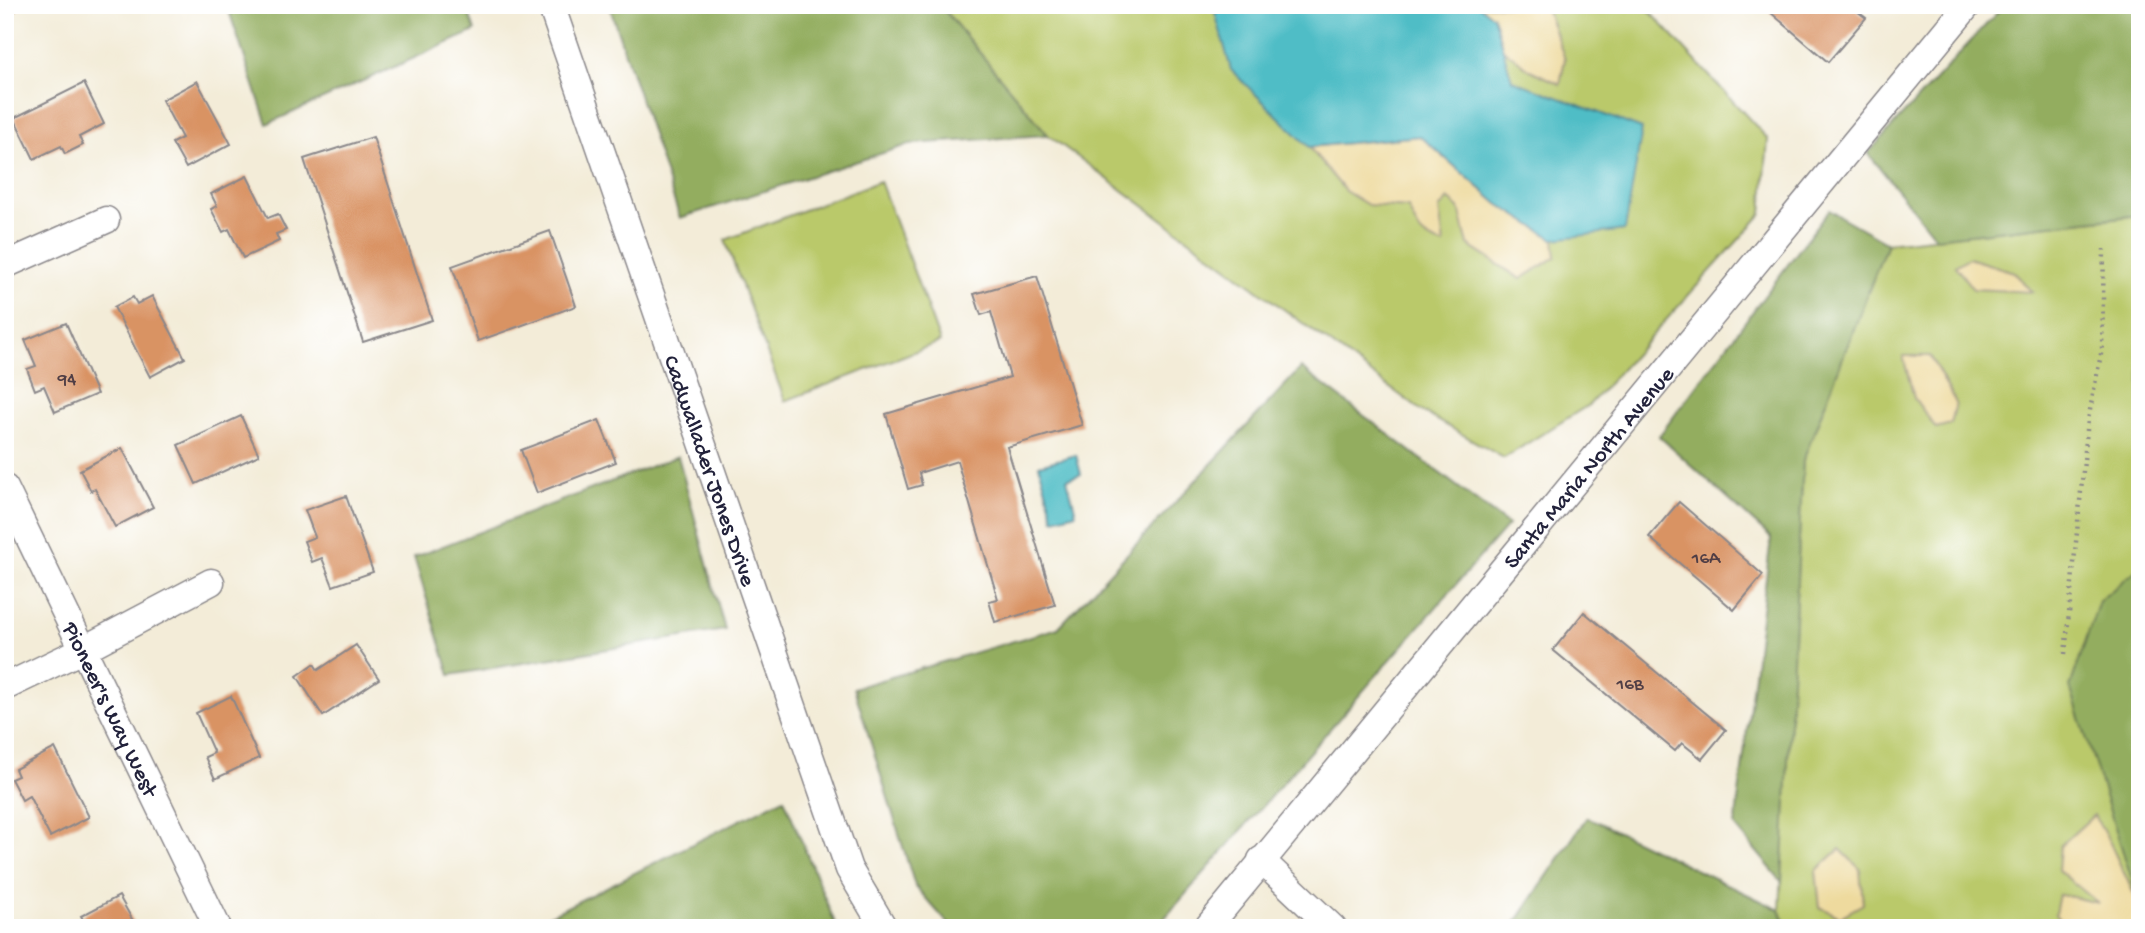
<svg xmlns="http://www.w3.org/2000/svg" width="2145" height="933" viewBox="0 0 2145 933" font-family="'Gochi Hand',sans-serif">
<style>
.green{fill:#bac96b;stroke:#6e7653;stroke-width:2}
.forest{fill:#93ad5f;stroke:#5a684d;stroke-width:2}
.sand{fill:#eeda9e;stroke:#887e6c;stroke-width:2}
.water{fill:#4fbdc6;stroke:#387080;stroke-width:2}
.building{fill:#d99364}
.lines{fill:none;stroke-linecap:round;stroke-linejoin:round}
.street-casing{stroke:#8a878a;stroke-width:29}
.path{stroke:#8a878a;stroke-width:4.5;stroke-dasharray:2 5;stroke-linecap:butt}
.street{stroke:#fff;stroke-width:26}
.labels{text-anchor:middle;stroke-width:6;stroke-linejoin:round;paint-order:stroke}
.number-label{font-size:19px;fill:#503e45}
.street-label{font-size:23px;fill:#22223b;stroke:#fff}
</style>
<rect width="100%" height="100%" fill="#fff"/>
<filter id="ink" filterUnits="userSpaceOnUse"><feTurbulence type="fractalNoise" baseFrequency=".0143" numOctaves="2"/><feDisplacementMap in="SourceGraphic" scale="14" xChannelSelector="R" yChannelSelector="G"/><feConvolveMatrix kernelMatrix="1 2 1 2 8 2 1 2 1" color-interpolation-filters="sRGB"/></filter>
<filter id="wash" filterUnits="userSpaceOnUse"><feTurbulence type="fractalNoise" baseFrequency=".00686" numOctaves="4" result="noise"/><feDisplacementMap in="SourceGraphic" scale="28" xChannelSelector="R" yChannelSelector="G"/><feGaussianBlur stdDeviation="1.57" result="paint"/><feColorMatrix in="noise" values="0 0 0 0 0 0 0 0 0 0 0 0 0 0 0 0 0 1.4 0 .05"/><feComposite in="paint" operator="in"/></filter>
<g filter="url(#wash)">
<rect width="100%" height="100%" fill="#f3ecd8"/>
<!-- green -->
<g class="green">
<path d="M940,5H1644L1768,139L1762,214L1590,404L1504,458L1423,412L1048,135Z"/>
<path d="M880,181L940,342L785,401L725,240Z"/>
<path d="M2140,215V928H1788L1780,910L1803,461L1887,243Z"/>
</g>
<!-- forest -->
<g class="forest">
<path d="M227,5H466L475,31L267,124Z"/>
<path d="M609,5H940L1048,135L911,144L680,218Z"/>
<path d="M2004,5H2140V215L1936,238L1868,153Z"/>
<path d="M1829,210L1887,243L1803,461L1782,882L1735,826L1771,538L1659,436Z"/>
<path d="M1301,368L1508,525L1156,928H952L915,886L854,688L1058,628Z"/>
<path d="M678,456L725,630L450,675L414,557Z"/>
<path d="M2140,567V905L2070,687L2099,601Z"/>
<path d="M784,798L837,928H525Z"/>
<path d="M1587,817L1780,910L1788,928H1512Z"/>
</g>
<!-- sand -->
<g class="sand">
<path d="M1478,5L1545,6L1565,59L1560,84L1530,70L1503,49L1493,16Z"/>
<path d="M1420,136L1498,204L1554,239L1556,257L1521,279L1468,245L1459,208L1448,199L1439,209L1444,245C1420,237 1418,231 1408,208L1368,205L1345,191L1309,147Z"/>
<path d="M1968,258L2014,272L2032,292L1973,289L1955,266Z"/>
<path d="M1903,356H1930L1956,403L1951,424L1936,428L1914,398Z"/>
<path d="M2094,815L2110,843L2140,907V921L2136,928H2065L2055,914L2059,894L2098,903L2058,870L2060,846Z"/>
<path d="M1840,849L1860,869L1863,904L1840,917L1820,907L1816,871Z"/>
</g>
<!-- water -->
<g class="water">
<path d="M1213,5H1478L1493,16L1512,80L1642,129L1625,230L1554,239L1498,204L1420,136L1309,147L1231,70Z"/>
<path d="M1076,455L1081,474L1067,479L1076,513L1054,519L1039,465Z"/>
</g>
<g id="blocks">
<!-- building -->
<g class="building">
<path d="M5,5H21L22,7L5,16Z"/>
<path d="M1762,5H1862L1857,11L1866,18L1828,62Z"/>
<path d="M197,81L231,144L186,168L172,143L182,138L162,100Z"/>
<path d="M84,83L104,124L79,137L83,145L65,154L61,146L34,159L14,118Z"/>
<path d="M373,137L432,320L363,342L304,159Z"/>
<path d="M247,176L268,218L278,214L286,230L276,234L279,241L243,258L229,229L223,232L211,209L217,206L211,194Z"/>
<path d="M550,231L576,306L478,341L452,266Z"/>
<path d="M1037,276L1082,425L1007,447L1055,605L995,622L989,601L998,599L957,461L919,473L922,485L908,489L886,414L1010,377L991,312L981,315L974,294Z"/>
<path d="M152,296L185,358L150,377L114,307L133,297L137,304Z"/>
<path d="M66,323L97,394L55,412L44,386L35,390L27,369L36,366L25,340Z"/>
<path d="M241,416L259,455L196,484L178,445Z"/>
<path d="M599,420L616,462L537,493L521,450Z"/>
<path d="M122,448L153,507L115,527L95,489L91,491L80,470Z"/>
<path d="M346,496L373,572L333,586L322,558L312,562L304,541L315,537L305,510Z"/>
<path d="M1679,502L1763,575L1734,610L1649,537Z"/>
<path d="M1584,612L1726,730L1702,759L1682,743L1675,751L1553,650Z"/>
<path d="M356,645L379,679L323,716L297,676L314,664L318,670Z"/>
<path d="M231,696L259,758L215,779L205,757L214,753L196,713Z"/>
<path d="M55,748L89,817L50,837L29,796L22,800L11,779L18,776L15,769Z"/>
<path d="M119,896L137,928H88L81,916Z"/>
</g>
</g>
</g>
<g filter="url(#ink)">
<use href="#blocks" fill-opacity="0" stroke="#8a878a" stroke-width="2"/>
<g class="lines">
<defs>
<g id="street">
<path id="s1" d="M551,5L849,869L884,928"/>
<path d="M5,265L106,220"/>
<path id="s2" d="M5,488L218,928"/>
<path d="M5,687L84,649L211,582"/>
<path d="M1261,860L1333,928"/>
<path id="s3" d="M1207,928L1968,5"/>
</g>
</defs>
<!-- street casing -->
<use href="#street" class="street-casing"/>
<!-- path -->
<path class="path" d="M2065,654L2088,420L2102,349L2104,249"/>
<!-- street -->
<use href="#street" class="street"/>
</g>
</g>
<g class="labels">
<!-- number labels -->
<g class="number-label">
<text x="67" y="384">94</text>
<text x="1706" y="563">16A</text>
<text x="1630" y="689">16B</text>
</g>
<!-- street labels -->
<g class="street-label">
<text dy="8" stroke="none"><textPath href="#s3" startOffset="598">Santa Maria North Avenue</textPath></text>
<text dy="8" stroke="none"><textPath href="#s1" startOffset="492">Cadwallader Jones Drive</textPath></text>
<text dy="8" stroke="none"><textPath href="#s2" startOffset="245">Pioneer's Way West</textPath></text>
</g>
</g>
<!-- margin -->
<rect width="2145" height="933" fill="none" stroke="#fff" stroke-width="28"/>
</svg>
